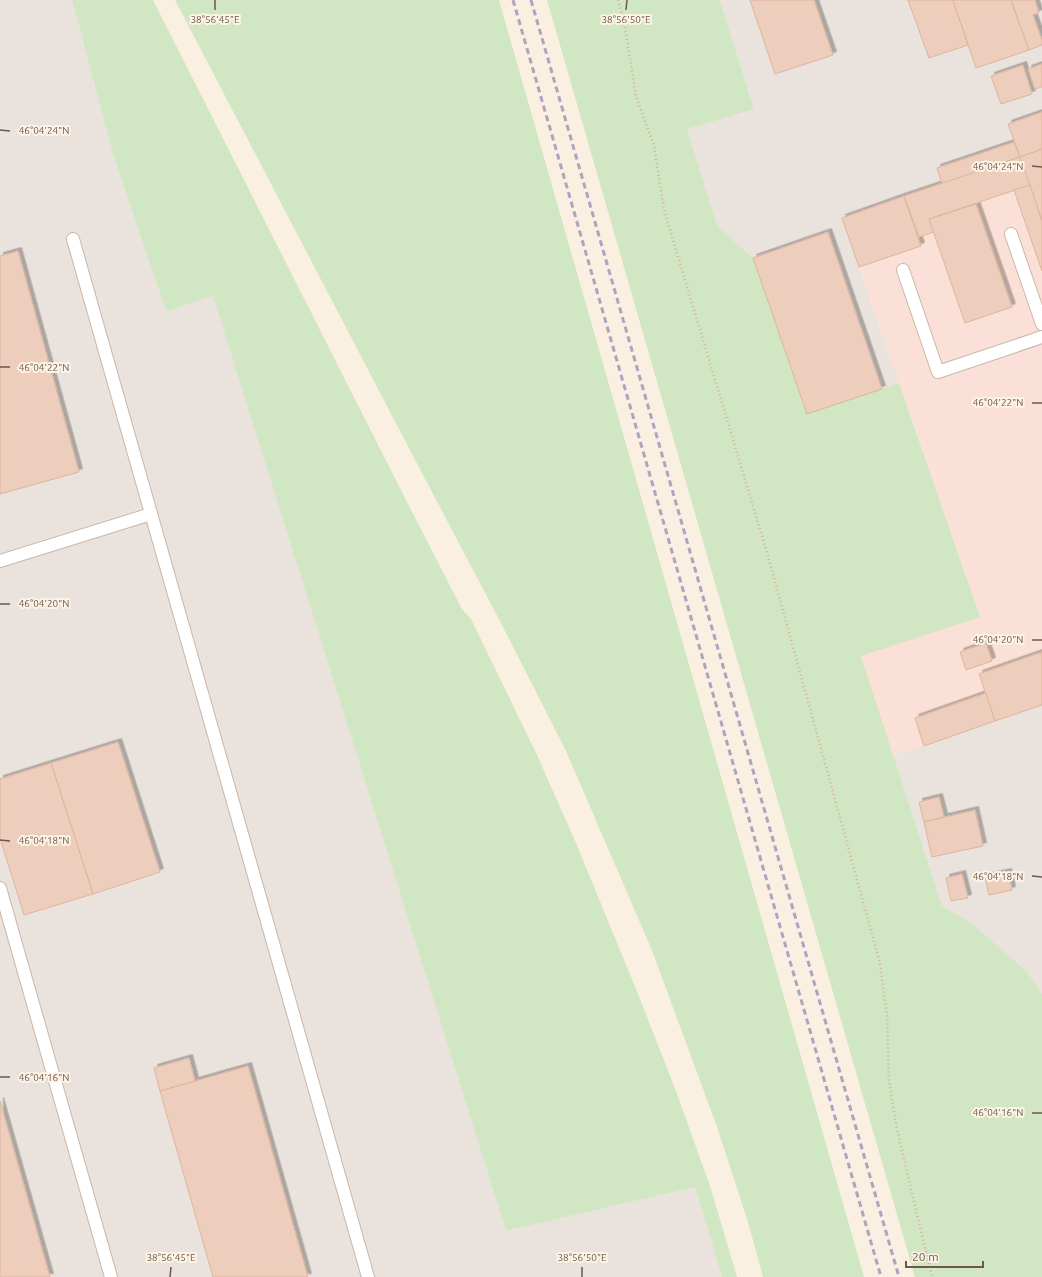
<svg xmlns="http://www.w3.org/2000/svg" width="1042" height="1277" viewBox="0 0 1042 1277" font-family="Ubuntu,sans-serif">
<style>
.commercial{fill:#fae0d6}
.industrial{fill:#e9e2dd}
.green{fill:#d1e6c2}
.building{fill:#edcebc;stroke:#deb49d;filter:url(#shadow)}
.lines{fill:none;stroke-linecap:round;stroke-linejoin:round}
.service-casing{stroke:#c9b7aa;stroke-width:14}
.path{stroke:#d1b19f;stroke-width:2.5;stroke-dasharray:1 3;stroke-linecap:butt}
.service{stroke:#fff;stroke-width:12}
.rail{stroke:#b2a2c2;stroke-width:3;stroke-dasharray:6 4;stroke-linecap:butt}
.ticks{fill:none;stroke:#6f574b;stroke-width:1.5}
.ticks-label{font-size:10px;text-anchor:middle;fill:#6f574b;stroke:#fdf4e7;stroke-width:4;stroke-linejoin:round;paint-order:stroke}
</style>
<defs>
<filter id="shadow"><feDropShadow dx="3.5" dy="-3.5" stdDeviation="0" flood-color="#0004"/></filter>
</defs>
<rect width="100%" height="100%" fill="#faf0e2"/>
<!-- commercial -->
<path class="commercial" d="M1042,149V705L924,746L893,755L861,655L980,617L842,218Z"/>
<!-- industrial -->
<g class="industrial">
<path d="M0,0H72L113,154L166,311L213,295L506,1231L695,1187L722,1277H0Z"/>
<path d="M720,0H1042V149L842,218L899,383L807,414L753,258L717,227L687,129L754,108Z"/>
<path d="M1042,705V1061L942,906L893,755L924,746Z"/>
</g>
<!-- green -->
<g class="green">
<path d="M72,0H153L409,506L462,609L471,619L537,755L576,843L638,994L676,1091L710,1186L737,1277H722L695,1187L506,1231L213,296L166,311L113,154Z"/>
<path d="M175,0H499L864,1277H763L748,1222L716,1124L651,948L566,751L502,625L412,454Z"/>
<path d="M547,0H720L754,109L687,129L717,226L753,258L807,414L899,383L980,617L861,656L942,906L971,923L1026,971L1042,994V1277H915Z"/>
</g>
<!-- building -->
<g class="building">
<path d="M750,0H814L833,55L775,74Z"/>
<path d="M908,0H953L968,45L929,58Z"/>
<path d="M953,0H1011L1029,50L976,68Z"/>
<path d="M1011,0H1035L1039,13L1033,15L1042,40V45L1029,50Z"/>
<path d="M1042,64V87L1035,89L1028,69Z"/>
<path d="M1023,65L1032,94L1001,104L991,76Z"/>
<path d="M1042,112V149L1020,157L1008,124Z"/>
<path d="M1014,142L1020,157L942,184L937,168Z"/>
<path d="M1042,149V221L1020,157Z"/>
<path d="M1020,157L1030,185L929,219L934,232L919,237L904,196Z"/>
<path d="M1030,185L1042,221V271L1014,190Z"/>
<path d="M904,196L921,246L859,267L842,218Z"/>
<path d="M976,204L1012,307L965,323L929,219Z"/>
<path d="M828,232L882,389L807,414L753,258Z"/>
<path d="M18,251L79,472L0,494V256Z"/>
<path d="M986,643L992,661L966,670L960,652Z"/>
<path d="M1042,652V705L995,721L979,674Z"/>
<path d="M986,693L995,721L924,746L915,718Z"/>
<path d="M118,742L160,872L93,894L51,763Z"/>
<path d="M51,763L93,894L24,915L0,838V779Z"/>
<path d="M939,797L944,817L924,822L919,802Z"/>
<path d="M975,810L983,846L932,857L924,822Z"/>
<path d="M1008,872L1012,890L989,895L985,877Z"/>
<path d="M962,874L968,898L951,901L946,878Z"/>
<path d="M189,1058L195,1081L160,1091L154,1068Z"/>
<path d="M248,1066L308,1277H213L160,1091Z"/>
<path d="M0,1101L50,1277H0Z"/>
</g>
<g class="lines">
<defs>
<g id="service">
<path d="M1011,234L1042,324"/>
<path d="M73,239L368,1277"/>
<path d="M903,270L938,372L1042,337"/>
<path d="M0,561L151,514"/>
<path d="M0,888L111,1277"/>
</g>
</defs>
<!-- service casing -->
<use href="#service" class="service-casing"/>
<!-- path -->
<path class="path" d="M618,0L624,21L636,96L654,146L664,210L768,556L880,963L887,1016L889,1081L897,1130L932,1277"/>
<!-- service -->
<use href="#service" class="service"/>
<!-- rail -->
<g class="rail">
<path d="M513,0L881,1277"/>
<path d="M531,0L899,1277"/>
</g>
</g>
<!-- ticks -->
<path class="ticks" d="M215,10V0M626,10L627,0M0,130L10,131M1032,166L1042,167M0,367H10M1032,403H1042M0,604H10M1032,640H1042M0,840L10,841M1032,876L1042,877M0,1077H10M1032,1113H1042M170,1277L171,1267M582,1277V1267"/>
<g class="ticks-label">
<text x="215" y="23">38°56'45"E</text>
<text x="626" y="23">38°56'50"E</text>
<text x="44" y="134">46°04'24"N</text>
<text x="998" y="170">46°04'24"N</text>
<text x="44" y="371">46°04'22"N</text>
<text x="998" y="406">46°04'22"N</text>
<text x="44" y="607">46°04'20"N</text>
<text x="998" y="643">46°04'20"N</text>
<text x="44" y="844">46°04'18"N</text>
<text x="998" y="880">46°04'18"N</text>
<text x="44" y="1081">46°04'16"N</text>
<text x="998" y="1116">46°04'16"N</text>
<text x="171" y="1261">38°56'45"E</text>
<text x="582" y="1261">38°56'50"E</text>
</g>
<!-- scale -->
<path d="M906 1261v6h77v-6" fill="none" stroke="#6f574b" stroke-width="2"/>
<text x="912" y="1261" font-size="12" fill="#6f574b" stroke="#fdf4e7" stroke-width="3" paint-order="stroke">20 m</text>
</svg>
